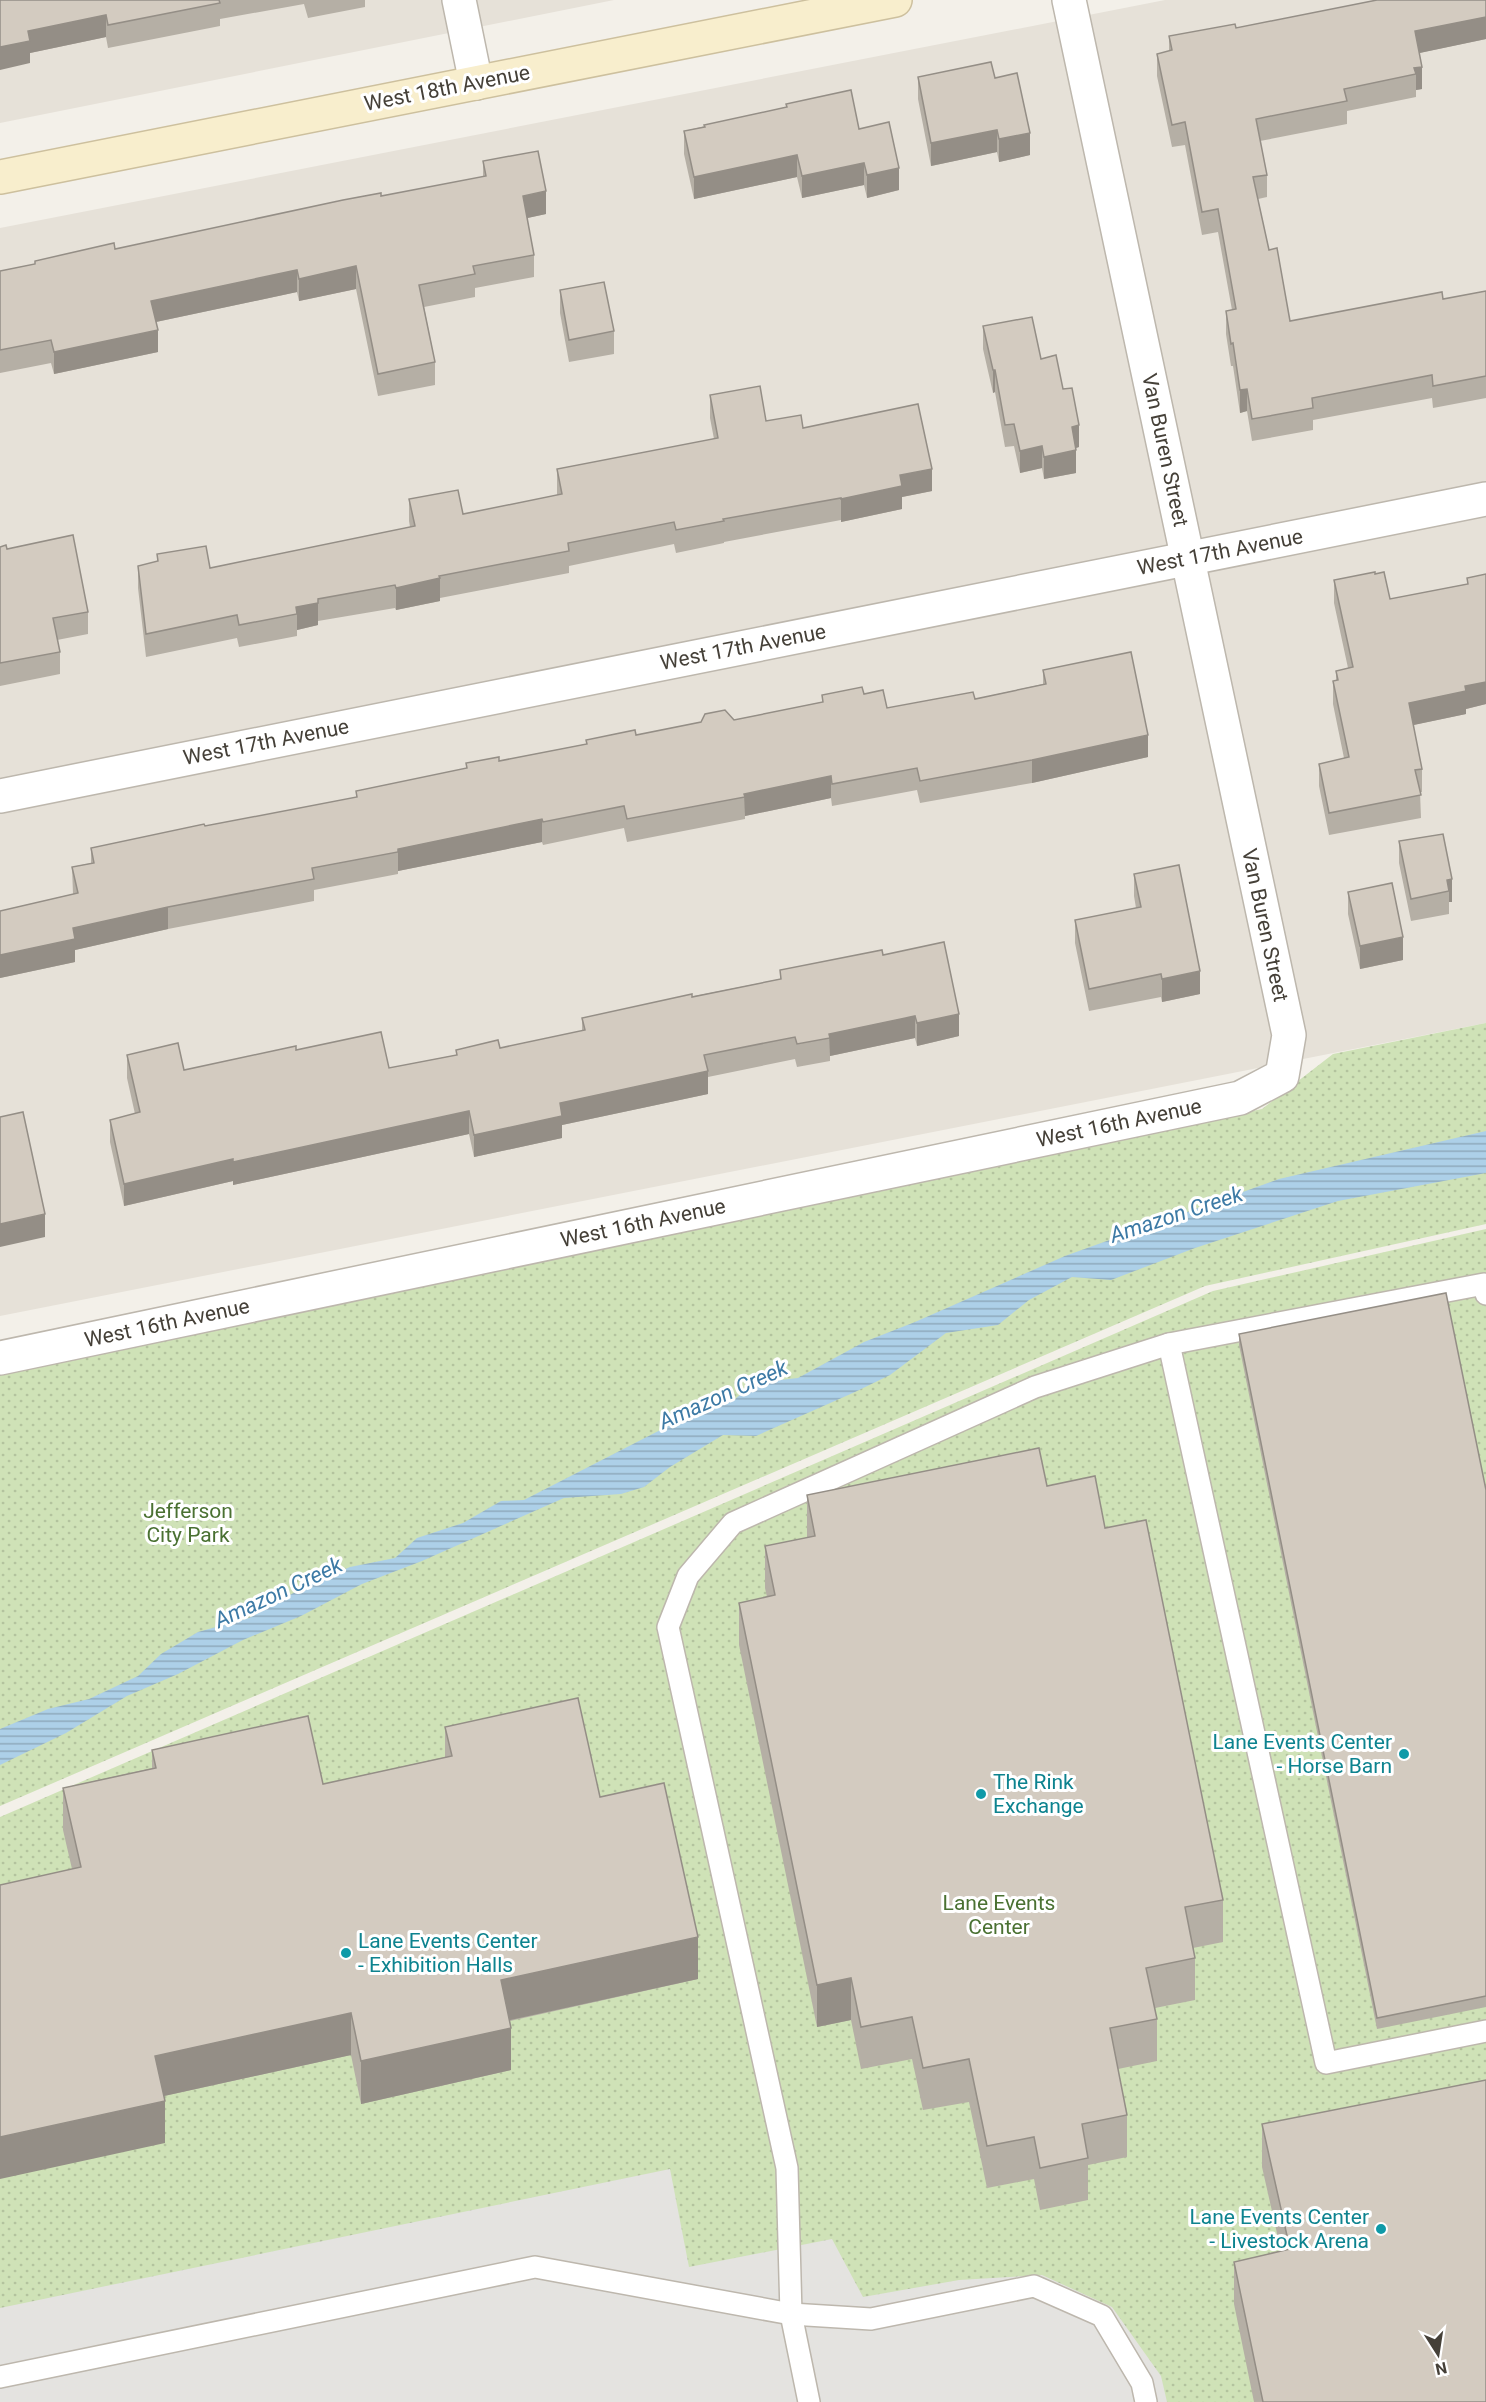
<svg xmlns="http://www.w3.org/2000/svg" width="1486" height="2402" viewBox="0 0 1486 2402" font-family="Roboto,sans-serif">
<style>
.residential{fill:#e6e1d8}
.park{fill:url(#park-dots)}
.parking{fill:#e4e3e0}
.water{fill:url(#water-rules)}
.lines{fill:none;stroke-linecap:round;stroke-linejoin:round}
.lane-casing{stroke:#bdb7ad;stroke-width:24}
.street-casing{stroke:#bdb7ad;stroke-width:36}
.secondary-casing{stroke:#cdc09e;stroke-width:36}
.lane{stroke:#fff;stroke-width:21}
.street{stroke:#fff;stroke-width:33}
.secondary{stroke:#f8eecd;stroke-width:33}
.wall{fill:#b5afa5}
.shaded-wall{fill:#948e86}
.building{fill:#d3cbc0;stroke:#948e86;stroke-width:1.5}
.culture-dot{fill:#0f9aa8;stroke:#fff;stroke-width:2}
.labels{text-anchor:middle;stroke-width:6;stroke-linejoin:round;paint-order:stroke}
.street-label{font-size:21px;fill:#454038;stroke:#fff}
.park-label{font-size:21px;fill:#4a7132;stroke:#fff}
.culture-label{font-size:21px;fill:#0d838f;stroke:#fff;text-anchor:end}
.water-label{font-size:22px;font-style:italic;fill:#3d7aa5;stroke:#fff}
</style>
<defs>
<pattern id="park-dots" width="8" height="8" patternUnits="userSpaceOnUse" patternTransform="scale(1.5)"><rect width="8" height="8" fill="#cfe2b7"/><path d="M2 2h.1M6 6h.1" fill="none" stroke="#b3c39e" stroke-width="1.8" stroke-linecap="round"/></pattern>
<pattern id="water-rules" width="6" height="5" patternUnits="userSpaceOnUse" patternTransform="scale(1.5)"><rect width="6" height="5" fill="#add0e8"/><path d="M0 2.5h6" fill="none" stroke="#8faabd"/></pattern>
</defs>
<rect width="100%" height="100%" fill="#f3f0e9"/>
<!-- residential -->
<g class="residential">
<path d="M0,0H614L0,123Z"/>
<path d="M1165,0H1486V1023L0,1316V228Z"/>
</g>
<!-- park -->
<g class="park">
<path d="M1486,1023V1224L1205,1286L0,1806V1372L1262,1109L1333,1054Z"/>
<path d="M1486,1229V2402H0V1817L1213,1291Z"/>
</g>
<!-- parking -->
<path class="parking" d="M670,2169L689,2267L832,2239L863,2297L959,2280L1042,2275L1112,2307L1161,2376L1167,2402H0V2308Z"/>
<!-- water -->
<path class="water" d="M1486,1131V1173L1338,1201L1195,1248L1111,1280L1072,1277L1029,1300L998,1325L946,1333L890,1375L855,1392L756,1436L723,1435L670,1467L644,1487L621,1494L564,1498L422,1561L362,1584L301,1616L243,1640L178,1674L127,1696L66,1733L0,1765V1729L48,1709L89,1699L138,1676L161,1654L198,1632L249,1618L304,1587L350,1567L395,1558L417,1538L463,1523L501,1501L524,1500L709,1405L734,1400L754,1383L798,1378L864,1342L915,1322L1065,1256L1279,1179Z"/>
<g class="lines">
<defs>
<g id="lane">
<path d="M1169,1344L1326,2063L1486,2031"/>
<path d="M0,2377L535,2267L791,2314L871,2319L1034,2286L1102,2316L1142,2383L1146,2402"/>
<path d="M809,2402L791,2314L787,2168L668,1627L688,1576L733,1523L1035,1387L1169,1344L1484,1284L1486,1294"/>
</g>
<g id="street">
<path d="M459,0L476,83"/>
<path d="M0,796L1486,499"/>
<path d="M0,1358L1240,1098L1282,1076L1289,1035L1069,0"/>
</g>
<path id="secondary" d="M0,177L895,0"/>
</defs>
<!-- lane casing -->
<use href="#lane" class="lane-casing"/>
<!-- street casing -->
<use href="#street" class="street-casing"/>
<!-- secondary casing -->
<use href="#secondary" class="secondary-casing"/>
<!-- lane -->
<use href="#lane" class="lane"/>
<!-- street -->
<use href="#street" class="street"/>
<!-- secondary -->
<use href="#secondary" class="secondary"/>
</g>
<!-- wall -->
<g class="wall">
<path d="M0,0H365V7L308,18L304,4L220,19V26L108,48L106,37L30,53V63Z"/>
<path d="M1486,0V39L1419,53L1422,89L1416,90V97L1347,111V124L1260,141L1267,175V197L1258,199L1269,250L1290,321L1443,299L1486,291V398L1433,408L1432,398L1313,420V430L1252,441L1247,411L1240,413L1233,366H1231L1226,334V311L1232,310L1218,232L1202,235L1185,145L1172,147L1157,76V54L1169,51V36Z"/>
<path d="M918,77L995,78L1030,155L999,162L997,152L931,166L918,99Z"/>
<path d="M786,104L859,129L899,190L867,198L864,185L802,198L797,177L694,199L684,154V131L786,107Z"/>
<path d="M483,161L546,214L527,218L534,255V277L475,288V297L424,307L435,362V385L378,396L356,289L299,301L297,292L156,322L158,352L54,374L51,363L0,373V271L35,264V261L115,249L381,196L483,177Z"/>
<path d="M560,290L614,331V354L569,362L560,313Z"/>
<path d="M983,326L1041,359L1063,389L1079,447L1076,448V473L1044,479L1042,468L1020,473L1014,446L1005,447L995,392L993,393L983,349Z"/>
<path d="M710,395L766,421L803,428L932,491L902,497V509L841,522V520L724,542V543L676,553L674,544L569,566V573L440,598V601L396,610L395,608L318,621V625L297,630V636L239,647L237,638L146,657L138,588V566L157,562V554L210,568L410,527L409,521V499L463,514L557,495V469L714,439L710,418Z"/>
<path d="M0,547L7,549L88,612V634L57,640L60,652V674L0,686Z"/>
<path d="M1375,574L1390,599L1467,584V578L1486,574V704L1466,709V714L1413,725L1422,769V792H1420L1421,818L1329,835L1319,786V764L1344,758L1333,704V681L1336,680V671L1348,668L1334,603V580Z"/>
<path d="M1043,670L1148,757L1032,783L920,803L917,790L832,806L831,798L745,816V819L627,842L624,828L543,845L542,842L398,871V874L314,890V901L168,929L75,950V962L0,978V911L73,894L72,867L91,863V848L356,798V791L466,769V763L499,761L586,744V740L636,735L734,720L822,702V695L864,694L887,708L975,699L1043,684Z"/>
<path d="M1443,834L1452,902H1449V914L1411,921L1399,863V841Z"/>
<path d="M1134,874L1200,994L1162,1002L1161,997L1089,1011L1075,943V920L1136,908L1134,896Z"/>
<path d="M1348,892L1403,960L1360,969L1348,914Z"/>
<path d="M883,955L959,1036L917,1046L915,1038L830,1056V1061L797,1067L795,1059L708,1077V1094L562,1125V1138L474,1157L469,1134L233,1185V1181L124,1206L110,1142V1120L135,1114L127,1078V1055L184,1070L296,1050L389,1068L456,1055V1050L500,1048L582,1031V1018L780,979V970Z"/>
<path d="M1239,1334L1486,1490V2007L1377,2029L1239,1345Z"/>
<path d="M1047,1486L1105,1528L1223,1900V1942L1193,1948L1195,1958V2000L1155,2008L1157,2019V2061L1118,2069L1127,2115V2157L1088,2165V2200L1040,2210L1034,2179L987,2188L969,2102L923,2110L912,2059L861,2069L851,2020L817,2027L739,1645V1603L767,1597L765,1588V1546L807,1538V1495Z"/>
<path d="M445,1727L600,1797L698,1979L510,2021L511,2070L361,2104L351,2055L164,2096L165,2143L72,1869L63,1830V1788L152,1768V1750L323,1784L445,1757Z"/>
<path d="M1262,2124L1486,2402H1254L1234,2304V2262L1281,2251L1262,2167Z"/>
</g>
<!-- shaded-wall -->
<g class="shaded-wall">
<path d="M106,15V37L30,53V63L0,70V47L28,31Z"/>
<path d="M1486,17V39L1415,54V31Z"/>
<path d="M1422,67V89L1416,90V74L1414,68Z"/>
<path d="M997,130V152L931,166V143Z"/>
<path d="M1030,133V155L999,162V139Z"/>
<path d="M797,155V177L694,199V177Z"/>
<path d="M864,163V185L802,198V176Z"/>
<path d="M899,168V190L867,198V175Z"/>
<path d="M546,191V214L523,219V196Z"/>
<path d="M356,266V289L299,301V279Z"/>
<path d="M297,270V292L151,323V301Z"/>
<path d="M158,330V352L54,374V352Z"/>
<path d="M993,370H995V392L993,393Z"/>
<path d="M1247,389V411L1240,413V390Z"/>
<path d="M1079,425V447L1072,449V427Z"/>
<path d="M1042,446V468L1020,473V451Z"/>
<path d="M1076,450V473L1044,479V457Z"/>
<path d="M932,469V491L902,497V509L841,522V499L900,475Z"/>
<path d="M440,578V601L396,610V588Z"/>
<path d="M318,603V625L297,630V614L296,607Z"/>
<path d="M1486,682V704L1466,709V714L1409,726V703L1465,686Z"/>
<path d="M1148,735V757L1032,783V760Z"/>
<path d="M831,776V798L745,816L744,794Z"/>
<path d="M542,819V842L398,871V849Z"/>
<path d="M1452,879V902H1449V891L1447,880Z"/>
<path d="M168,907V929L75,950V962L0,978V955L73,928Z"/>
<path d="M1403,937V960L1360,969V946Z"/>
<path d="M1200,971V994L1162,1002V979Z"/>
<path d="M959,1014V1036L917,1046V1023Z"/>
<path d="M915,1016V1038L830,1056L829,1034Z"/>
<path d="M708,1071V1094L562,1125V1138L474,1157V1135L560,1103Z"/>
<path d="M469,1111V1134L233,1185V1162Z"/>
<path d="M233,1159V1181L124,1206V1184Z"/>
<path d="M45,1214V1237L0,1247V1224Z"/>
<path d="M698,1937V1979L501,2022V1980Z"/>
<path d="M851,1978V2020L817,2027V1985Z"/>
<path d="M351,2013V2055L155,2098V2056Z"/>
<path d="M511,2028V2070L361,2104V2061Z"/>
<path d="M165,2101V2143L0,2179V2137Z"/>
</g>
<!-- building -->
<g class="building">
<path d="M0,0H219L220,3L108,25L106,15L28,31L30,41L0,47Z"/>
<path d="M1377,0H1486V17L1415,31L1422,67L1414,68L1416,74L1344,89L1347,101L1256,119L1267,175L1253,177L1269,250L1277,248L1290,321L1442,292L1443,299L1486,291V376L1433,386L1432,375L1312,398L1313,408L1252,419L1247,389L1240,390L1233,343L1231,344L1226,311L1236,309L1218,209L1202,212L1185,122L1172,125L1157,54L1172,50L1169,36L1235,24L1236,28Z"/>
<path d="M991,62L995,78L1017,73L1030,133L999,139L997,130L931,143L918,77Z"/>
<path d="M851,90L859,129L889,122L899,168L867,175L864,163L802,176L797,155L694,177L684,131L705,127L704,125L787,107L786,104Z"/>
<path d="M538,151L546,191L523,196L534,255L473,266L475,274L419,285L435,362L378,374L356,266L299,279L297,270L151,301L158,330L54,352L51,340L0,350V271L35,264V261L114,243L115,249L343,200L381,193V196L486,176L483,161Z"/>
<path d="M604,282L614,331L569,340L560,290Z"/>
<path d="M1032,317L1041,359L1056,355L1063,389L1072,388L1079,425L1072,427L1076,450L1044,457L1042,446L1020,451L1014,424L1005,425L995,370H993L983,326Z"/>
<path d="M760,386L766,421L801,415L803,428L918,404L932,469L900,475L902,486L841,499V498L723,519L724,521L676,530L674,522L568,543L569,551L439,576L440,578L396,588L395,585L318,599V603L296,607L297,614L239,625L237,615L146,634L138,566L158,561L157,554L206,546L210,568L415,526L409,499L458,490L463,514L562,494L557,469L718,438L710,395Z"/>
<path d="M73,535L88,612L53,618L60,652L0,663V547L6,545L7,549Z"/>
<path d="M1375,572V574L1384,572L1390,599L1468,584L1467,578L1486,574V682L1465,686L1466,691L1409,703L1422,769L1415,770L1421,795L1329,813L1319,764L1349,757L1333,681L1338,680L1336,671L1353,667L1334,580Z"/>
<path d="M1131,652L1148,735L1032,760L920,781L917,768L832,784L831,776L744,794L745,797L627,819L624,806L543,822L542,819L398,849V852L312,868L314,879L168,907L73,928L75,939L0,955V911L78,893L72,867L94,863L91,848L204,824L205,826L357,797L356,791L467,768L466,763L499,757V761L587,744L586,740L635,730L636,735L701,722L705,714L725,710L734,720L823,702L822,695L862,687L864,694L883,690L887,708L973,692L975,699L1046,684L1043,670Z"/>
<path d="M1443,834L1452,879L1447,880L1449,891L1411,899L1399,841Z"/>
<path d="M1179,865L1200,971L1162,979L1161,974L1089,989L1075,920L1141,907L1134,874Z"/>
<path d="M1392,883L1403,937L1360,946L1348,892Z"/>
<path d="M944,942L959,1014L917,1023L915,1016L829,1034L830,1038L797,1044L795,1037L704,1055L708,1071L560,1103L562,1116L474,1135L469,1111L233,1162V1159L124,1184L110,1120L140,1112L127,1055L178,1043L184,1070L296,1046V1050L381,1032L389,1068L457,1055L456,1050L498,1040L500,1048L585,1030L582,1018L692,994V997L781,979L780,970L882,950L883,955Z"/>
<path d="M23,1112L45,1214L0,1224V1117Z"/>
<path d="M1446,1293L1486,1490V1996L1377,2018L1239,1334Z"/>
<path d="M1039,1448L1047,1486L1095,1476L1105,1528L1146,1520L1223,1900L1185,1907L1195,1958L1146,1968L1157,2019L1110,2028L1127,2115L1082,2124L1088,2158L1040,2168L1034,2137L987,2146L969,2059L923,2068L912,2017L861,2027L851,1978L817,1985L739,1603L775,1595L765,1546L815,1536L807,1495Z"/>
<path d="M578,1698L600,1797L664,1783L698,1937L501,1980L511,2028L361,2061L351,2013L155,2056L165,2101L0,2137V1885L81,1867L63,1788L156,1768L152,1750L308,1716L323,1784L452,1756L445,1727Z"/>
<path d="M1486,2080V2402H1263L1234,2262L1290,2249L1262,2124Z"/>
</g>
<!-- markers -->
<g class="culture-dot">
<circle cx="1404" cy="1754" r="6"/>
<circle cx="981" cy="1794" r="6"/>
<circle cx="346" cy="1953" r="6"/>
<circle cx="1381" cy="2229" r="6"/>
</g>
<g class="labels">
<!-- street labels -->
<g class="street-label">
<text transform="translate(447 88) rotate(-11)" y="7">West 18th Avenue</text>
<text transform="translate(1165 450) rotate(78)" y="7">Van Buren Street</text>
<text transform="translate(1220 552) rotate(-11)" y="7">West 17th Avenue</text>
<text transform="translate(743 647) rotate(-11)" y="7">West 17th Avenue</text>
<text transform="translate(266 742) rotate(-11)" y="7">West 17th Avenue</text>
<text transform="translate(1265 925) rotate(78)" y="7">Van Buren Street</text>
<text transform="translate(1119 1123) rotate(-12)" y="7">West 16th Avenue</text>
<text transform="translate(643 1223) rotate(-12)" y="7">West 16th Avenue</text>
<text transform="translate(167 1323) rotate(-12)" y="7">West 16th Avenue</text>
</g>
<!-- park labels -->
<g class="park-label">
<text x="188" y="1518">Jefferson<tspan x="188" dy="24">City Park</tspan></text>
<text x="999" y="1910">Lane Events<tspan x="999" dy="24">Center</tspan></text>
</g>
<!-- culture labels -->
<g class="culture-label">
<text x="1392" y="1749">Lane Events Center<tspan x="1392" dy="24">- Horse Barn</tspan></text>
<text x="993" y="1789" text-anchor="start">The Rink<tspan x="993" dy="24">Exchange</tspan></text>
<text x="358" y="1948" text-anchor="start">Lane Events Center<tspan x="358" dy="24">- Exhibition Halls</tspan></text>
<text x="1369" y="2224">Lane Events Center<tspan x="1369" dy="24">- Livestock Arena</tspan></text>
</g>
<!-- water labels -->
<g class="water-label">
<text transform="translate(1176 1214) rotate(-18)" y="8">Amazon Creek</text>
<text transform="translate(723 1394) rotate(-24)" y="8">Amazon Creek</text>
<text transform="translate(278 1592) rotate(-25)" y="8">Amazon Creek</text>
</g>
</g>
<!-- north arrow -->
<g transform="translate(1438 2354) rotate(168)" stroke="#ffffff" stroke-width="4.5" paint-order="stroke">
<path d="M0-4.5L10 22L0 15L-10 22Z" fill="#454038"/>
<text y="-9" font-size="16" font-weight="bold" text-anchor="middle" fill="#454038">N</text>
</g>
</svg>
